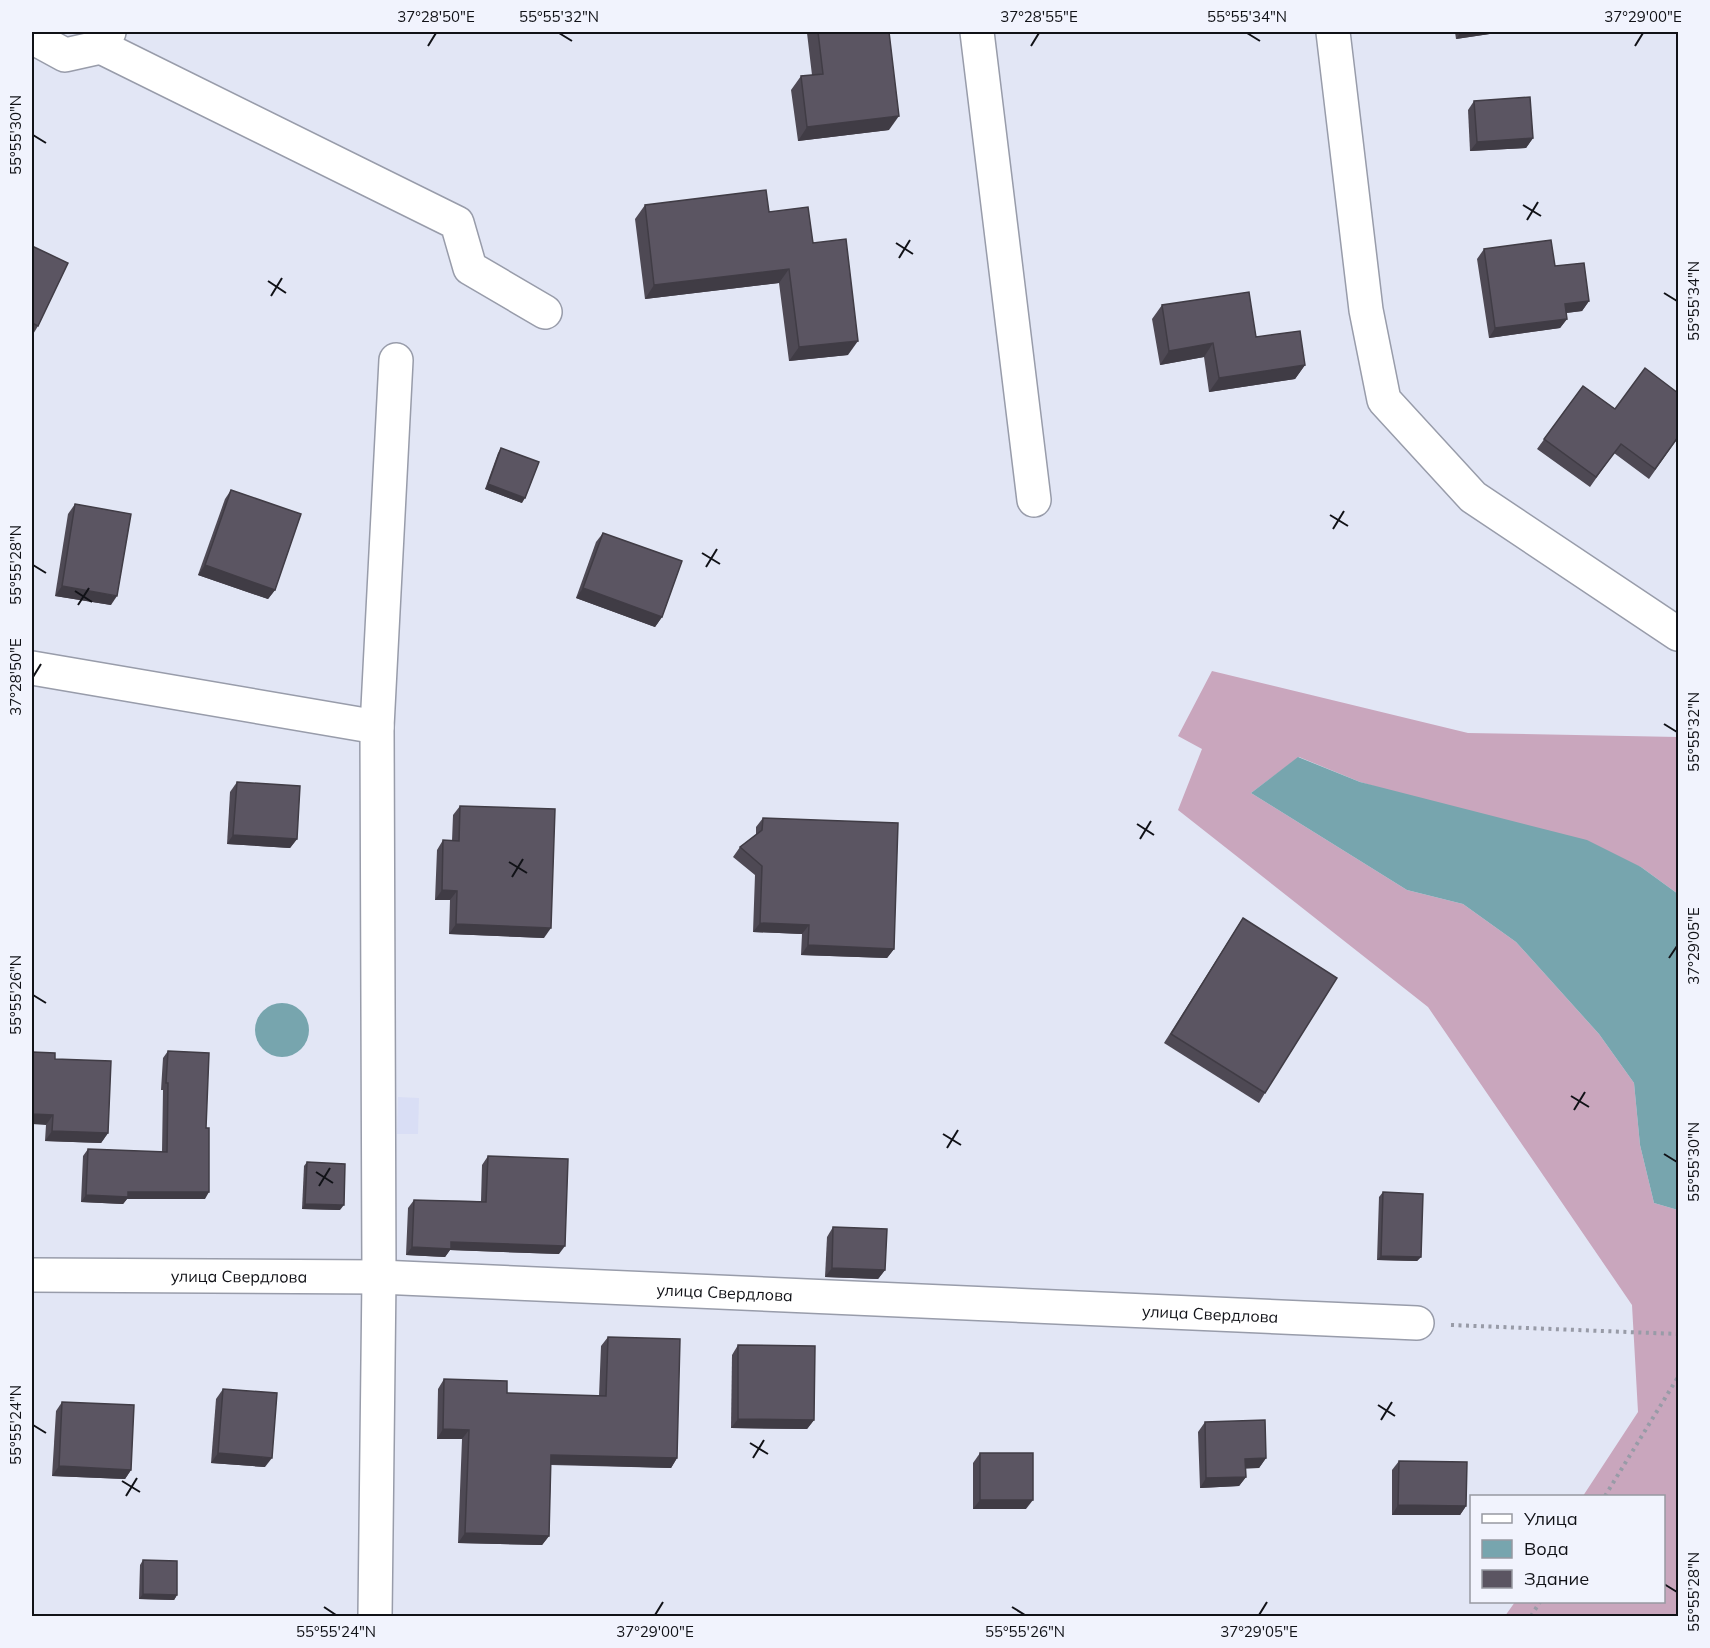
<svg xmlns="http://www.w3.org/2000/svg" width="1710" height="1648" viewBox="0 0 1710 1648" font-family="Mulish,sans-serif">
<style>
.built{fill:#d9def5}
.forest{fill:#c9a6bd}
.water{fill:#77a5ae}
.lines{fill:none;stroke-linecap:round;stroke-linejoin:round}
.minor-casing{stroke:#989caa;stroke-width:36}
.path{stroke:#989ba7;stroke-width:4;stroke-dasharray:3 4.5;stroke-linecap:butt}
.minor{stroke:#fff;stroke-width:33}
.wall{fill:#4e4954}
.shaded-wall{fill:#403c45}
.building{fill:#5b5562;stroke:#403c45;stroke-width:1.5}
.ticks{fill:none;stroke:#111217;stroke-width:2}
.labels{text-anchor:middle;stroke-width:6;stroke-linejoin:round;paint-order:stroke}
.street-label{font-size:16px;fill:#111217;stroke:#f1f3fd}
.neatline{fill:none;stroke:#111217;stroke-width:2}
.ticks-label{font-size:15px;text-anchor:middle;fill:#111217}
</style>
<rect width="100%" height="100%" fill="#e2e6f5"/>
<!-- built -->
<path class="built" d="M398,1097L419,1098L418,1134H397Z"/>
<!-- forest -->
<path class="forest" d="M1212,671L1468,733L1678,737V894L1641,867L1360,782L1299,757L1251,793L1407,890L1463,904L1516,942L1599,1034L1634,1083L1640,1145L1654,1203L1678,1210V1616H1505L1515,1602H1664V1496H1583L1638,1412L1632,1305L1428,1007L1178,810L1202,749L1178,736Z"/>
<!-- water -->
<g class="water">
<path d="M1298,757L1360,782L1587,840L1641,867L1678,894V1210L1654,1203L1640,1145L1634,1083L1599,1034L1516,942L1463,904L1407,890L1251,793Z"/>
<circle cx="282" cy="1030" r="27"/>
</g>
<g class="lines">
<defs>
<g id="minor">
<path d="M977,32L1034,500"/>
<path d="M1333,32L1366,310L1384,400L1473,497L1678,634"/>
<path d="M32,37L65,55L101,47L109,32"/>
<path d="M101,47L457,223L470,268L545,312"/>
<path d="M32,668L377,727"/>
<path id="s1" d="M32,1275L379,1277L1417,1323"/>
<path d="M375,1616L379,1277L377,727L396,360"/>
</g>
</defs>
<!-- minor casing -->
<use href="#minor" class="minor-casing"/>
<!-- path -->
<g class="path">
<path d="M1451,1325L1678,1334"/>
<path d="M1605,1496L1678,1377"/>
<path d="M1531,1616L1540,1602"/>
</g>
<!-- minor -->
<use href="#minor" class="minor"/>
</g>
<!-- wall -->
<g class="wall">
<path d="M808,32H889V130L798,141L791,90L801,76L812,75L807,33Z"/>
<path d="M1455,32H1504H1503L1456,39Z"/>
<path d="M1474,101L1533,138L1526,148L1470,151L1468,110Z"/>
<path d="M645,205L769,212L813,243L848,355L789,361L779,283L645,299L635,219Z"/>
<path d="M32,246L38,326L32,336Z"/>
<path d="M1484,249L1555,266L1589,301L1582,311L1566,313L1567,319L1560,328L1489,338L1477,259Z"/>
<path d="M1162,305L1256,337L1305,365L1295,379L1209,392L1204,357L1160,365L1152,319Z"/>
<path d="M1583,386L1615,409L1678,438L1649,479L1614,453L1590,487L1537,449Z"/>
<path d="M501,448L522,503L485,489L498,453Z"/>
<path d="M231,490L275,590L268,599L198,575L225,499Z"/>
<path d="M75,504L111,605L55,596L68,514Z"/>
<path d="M603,533L662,617L655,627L576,598L596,542Z"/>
<path d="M237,782L297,839L290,848L227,844L230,792Z"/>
<path d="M460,806L544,938L449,934L450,900H435L437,850L443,840L452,841L453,815Z"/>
<path d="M763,818L894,949L887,958L801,955L802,934L753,932L755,875L733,857L740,847L756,835V827Z"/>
<path d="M1243,918L1265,1093L1259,1103L1164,1043Z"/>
<path d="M168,1051L206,1128L205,1199H127L123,1204L81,1202L83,1156L88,1149L162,1152L163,1090H161L163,1058Z"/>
<path d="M55,1059L108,1133L101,1143L45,1141L46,1125Z"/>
<path d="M488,1156L559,1254L450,1250L445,1257L406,1255L408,1208L414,1200L481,1201L482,1165Z"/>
<path d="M307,1162L340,1210L302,1209L304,1166Z"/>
<path d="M1383,1192L1421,1257L1417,1261L1377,1260L1379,1197Z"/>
<path d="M833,1227L885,1270L878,1279L825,1277L827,1237Z"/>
<path d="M608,1337L677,1458L671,1468L551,1465L549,1536L542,1545L458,1543L462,1439H437L438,1389L444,1379L507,1393L599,1396L601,1346Z"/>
<path d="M738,1345L814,1420L807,1429L731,1428L732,1355Z"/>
<path d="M223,1389L265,1467L211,1463L216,1399Z"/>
<path d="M62,1402L131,1470L125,1479L52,1476L56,1411Z"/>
<path d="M1205,1422L1266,1458L1259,1468H1246V1477L1239,1486L1200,1488L1198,1432Z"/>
<path d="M980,1453L1026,1509H973V1463Z"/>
<path d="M1399,1461L1466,1506L1460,1515H1392V1470Z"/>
<path d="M143,1560L177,1595L174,1600L139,1599L140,1565Z"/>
</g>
<!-- shaded-wall -->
<g class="shaded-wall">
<path d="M1461,32H1504H1503L1456,39Z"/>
<path d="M899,116L889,130L798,141L807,127Z"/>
<path d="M1533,138L1526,148L1470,151L1477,142Z"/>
<path d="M789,269L779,283L645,299L654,285Z"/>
<path d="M1589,301L1582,311L1558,314L1565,304Z"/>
<path d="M1567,319L1560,328L1489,338L1495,328Z"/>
<path d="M858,341L848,355L789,361L799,347Z"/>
<path d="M1213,343L1204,357L1160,365L1169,351Z"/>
<path d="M1305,365L1295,379L1209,392L1219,378Z"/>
<path d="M488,484L525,498L522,503L485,489Z"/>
<path d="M205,565L275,590L268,599L198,575Z"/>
<path d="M62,586L117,596L111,605L55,596Z"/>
<path d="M583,588L662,617L655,627L576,598Z"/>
<path d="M233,835L297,839L290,848L227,844Z"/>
<path d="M442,890L457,891L450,900H435Z"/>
<path d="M760,923L809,925L802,934L753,932Z"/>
<path d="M456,924L551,928L544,938L449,934Z"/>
<path d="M808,945L894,949L887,958L801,955Z"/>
<path d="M32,1114L53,1115L46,1125L32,1124Z"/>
<path d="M52,1131L108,1133L101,1143L45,1141Z"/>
<path d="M128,1192H209L205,1199H127L123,1204L81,1202L86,1195Z"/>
<path d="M305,1204L344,1205L340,1210L302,1209Z"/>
<path d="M451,1242L565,1246L559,1254L450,1250L445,1257L406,1255L412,1247Z"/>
<path d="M1381,1256L1421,1257L1417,1261L1377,1260Z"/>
<path d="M832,1268L885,1270L878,1279L825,1277Z"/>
<path d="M738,1419L814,1420L807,1429L731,1428Z"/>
<path d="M443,1429L469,1430L462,1439H437Z"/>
<path d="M218,1453L272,1458L265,1467L211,1463Z"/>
<path d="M551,1455L677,1458L671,1468L544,1464Z"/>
<path d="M1266,1458L1259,1468L1239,1469L1245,1459Z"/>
<path d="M59,1466L131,1470L125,1479L52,1476Z"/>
<path d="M1246,1477L1239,1486L1200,1488L1206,1478Z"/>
<path d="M980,1500H1033L1026,1509H973Z"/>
<path d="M1398,1505L1466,1506L1460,1515H1392Z"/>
<path d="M465,1533L549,1536L542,1545L458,1543Z"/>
<path d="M143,1594L177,1595L174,1600L139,1599Z"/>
</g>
<!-- building -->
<g class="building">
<path d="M818,32H889L899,116L807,127L801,76L823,74Z"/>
<path d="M1530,97L1533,138L1477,142L1474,101Z"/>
<path d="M766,190L769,212L808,207L813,243L846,239L858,341L799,347L789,269L654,285L645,205Z"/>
<path d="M1551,240L1555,266L1584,263L1589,301L1565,304L1567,319L1495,328L1484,249Z"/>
<path d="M32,246L68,263L38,326L32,323Z"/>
<path d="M1249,292L1256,337L1300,331L1305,365L1219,378L1213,343L1169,351L1162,305Z"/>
<path d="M1645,368L1678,393V437L1655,469L1621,444L1596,477L1544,439L1583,386L1615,409Z"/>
<path d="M501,448L539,462L525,498L488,484Z"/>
<path d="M231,490L301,514L275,590L205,565Z"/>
<path d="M75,504L131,514L117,596L62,586Z"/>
<path d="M603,533L682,561L662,617L583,588Z"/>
<path d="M237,782L300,786L297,839L233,835Z"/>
<path d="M460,806L555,809L551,928L456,924L457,891L442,890L443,840L459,841Z"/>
<path d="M763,818L898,823L894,949L808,945L809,925L760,923L762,866L740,847L762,830Z"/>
<path d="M1243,918L1337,978L1265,1093L1171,1034Z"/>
<path d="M168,1051L209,1053L206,1128H209V1192H128V1197L86,1195L88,1149L167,1152L168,1083H166Z"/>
<path d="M32,1052L55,1053V1059L111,1061L108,1133L52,1131L53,1115L32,1114Z"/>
<path d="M488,1156L568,1159L565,1246L451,1242V1249L412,1247L414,1200L486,1202Z"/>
<path d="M307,1162L345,1164L344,1205L305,1204Z"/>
<path d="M1383,1192L1423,1194L1421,1257L1381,1256Z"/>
<path d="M833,1227L887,1229L885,1270L832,1268Z"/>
<path d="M608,1337L680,1339L677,1458L551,1455L549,1536L465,1533L469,1430L443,1429L444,1379L507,1381V1393L606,1396Z"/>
<path d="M738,1345L815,1346L814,1420L738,1419Z"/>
<path d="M223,1389L277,1393L272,1458L218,1453Z"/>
<path d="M62,1402L134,1405L131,1470L59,1466Z"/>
<path d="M1265,1420L1266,1458L1245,1459L1246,1477L1206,1478L1205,1422Z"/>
<rect x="980" y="1453" width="53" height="47"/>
<path d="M1399,1461L1467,1462L1466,1506L1398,1505Z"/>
<path d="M143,1560L177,1561V1595L143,1594Z"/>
</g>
<!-- ticks -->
<path class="ticks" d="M559,33L572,41M1247,33L1260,41M428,46L436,33M1031,46L1039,33M1635,46L1643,33M33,135L46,143M1523,205L1541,216M1527,220L1538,202M896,243L913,254M899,258L910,240M268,281L286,293M1664,293L1677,301M271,296L282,278M1330,515L1348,526M1333,529L1344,511M702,553L720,564M33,565L46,573M706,567L717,549M75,591L92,602M78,605L89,588M33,677L41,664M1664,724L1677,732M1137,824L1154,835M1140,839L1151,821M509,862L527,873M512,877L523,859M1669,958L1677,946M33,995L46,1003M1571,1096L1589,1107M1574,1110L1585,1092M943,1134L961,1145M947,1148L958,1130M1664,1154L1677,1162M316,1172L333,1183M319,1186L330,1168M1378,1405L1395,1416M1381,1420L1392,1402M33,1425L46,1433M750,1443L768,1454M753,1458L764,1440M122,1481L140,1492M126,1496L137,1478M1664,1584L1677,1592M324,1607L336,1615M1012,1607L1025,1615M655,1615L663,1602M1259,1615L1267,1602"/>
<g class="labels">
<!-- street labels -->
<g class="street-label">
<text dy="6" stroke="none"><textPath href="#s1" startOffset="207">улица Свердлова</textPath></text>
<text dy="6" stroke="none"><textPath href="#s1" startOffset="693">улица Свердлова</textPath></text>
<text dy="6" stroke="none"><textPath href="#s1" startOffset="1179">улица Свердлова</textPath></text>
</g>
</g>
<!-- border -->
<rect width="1710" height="1648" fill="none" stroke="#f1f3fd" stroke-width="66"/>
<!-- legend -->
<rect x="1470" y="1495" width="195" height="108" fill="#f1f3fd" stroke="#9799a1" stroke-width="1.5"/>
<rect x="1482" y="1514" width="30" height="9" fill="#ffffff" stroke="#9799a1" stroke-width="1.5"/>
<text x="1524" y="1525" font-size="18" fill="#111217">Улица</text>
<rect x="1482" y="1540" width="30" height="18" fill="#77a5ae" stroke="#9799a1" stroke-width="1.5"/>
<text x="1524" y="1555" font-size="18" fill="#111217">Вода</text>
<rect x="1482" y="1570" width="30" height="18" fill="#5b5562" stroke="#9799a1" stroke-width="1.5"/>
<text x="1524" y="1585" font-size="18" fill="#111217">Здание</text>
<rect x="33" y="33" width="1644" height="1582" class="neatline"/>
<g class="ticks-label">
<text x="436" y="22">37°28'50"E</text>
<text x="559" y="22">55°55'32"N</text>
<text x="1039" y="22">37°28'55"E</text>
<text x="1247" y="22">55°55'34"N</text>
<text x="1643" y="22">37°29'00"E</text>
<text transform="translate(16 135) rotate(-90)" y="5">55°55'30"N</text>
<text transform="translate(1694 301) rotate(-90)" y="5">55°55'34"N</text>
<text transform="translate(16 565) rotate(-90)" y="5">55°55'28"N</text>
<text transform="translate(16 677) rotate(-90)" y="5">37°28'50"E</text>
<text transform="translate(1694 732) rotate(-90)" y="5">55°55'32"N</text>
<text transform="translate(1694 946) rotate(-90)" y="5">37°29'05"E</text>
<text transform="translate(16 995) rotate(-90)" y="5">55°55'26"N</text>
<text transform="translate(1694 1162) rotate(-90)" y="5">55°55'30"N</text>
<text transform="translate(16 1425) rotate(-90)" y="5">55°55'24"N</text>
<text transform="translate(1694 1592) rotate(-90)" y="5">55°55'28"N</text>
<text x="336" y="1637">55°55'24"N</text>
<text x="655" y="1637">37°29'00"E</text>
<text x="1025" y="1637">55°55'26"N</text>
<text x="1259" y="1637">37°29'05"E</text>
</g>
</svg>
